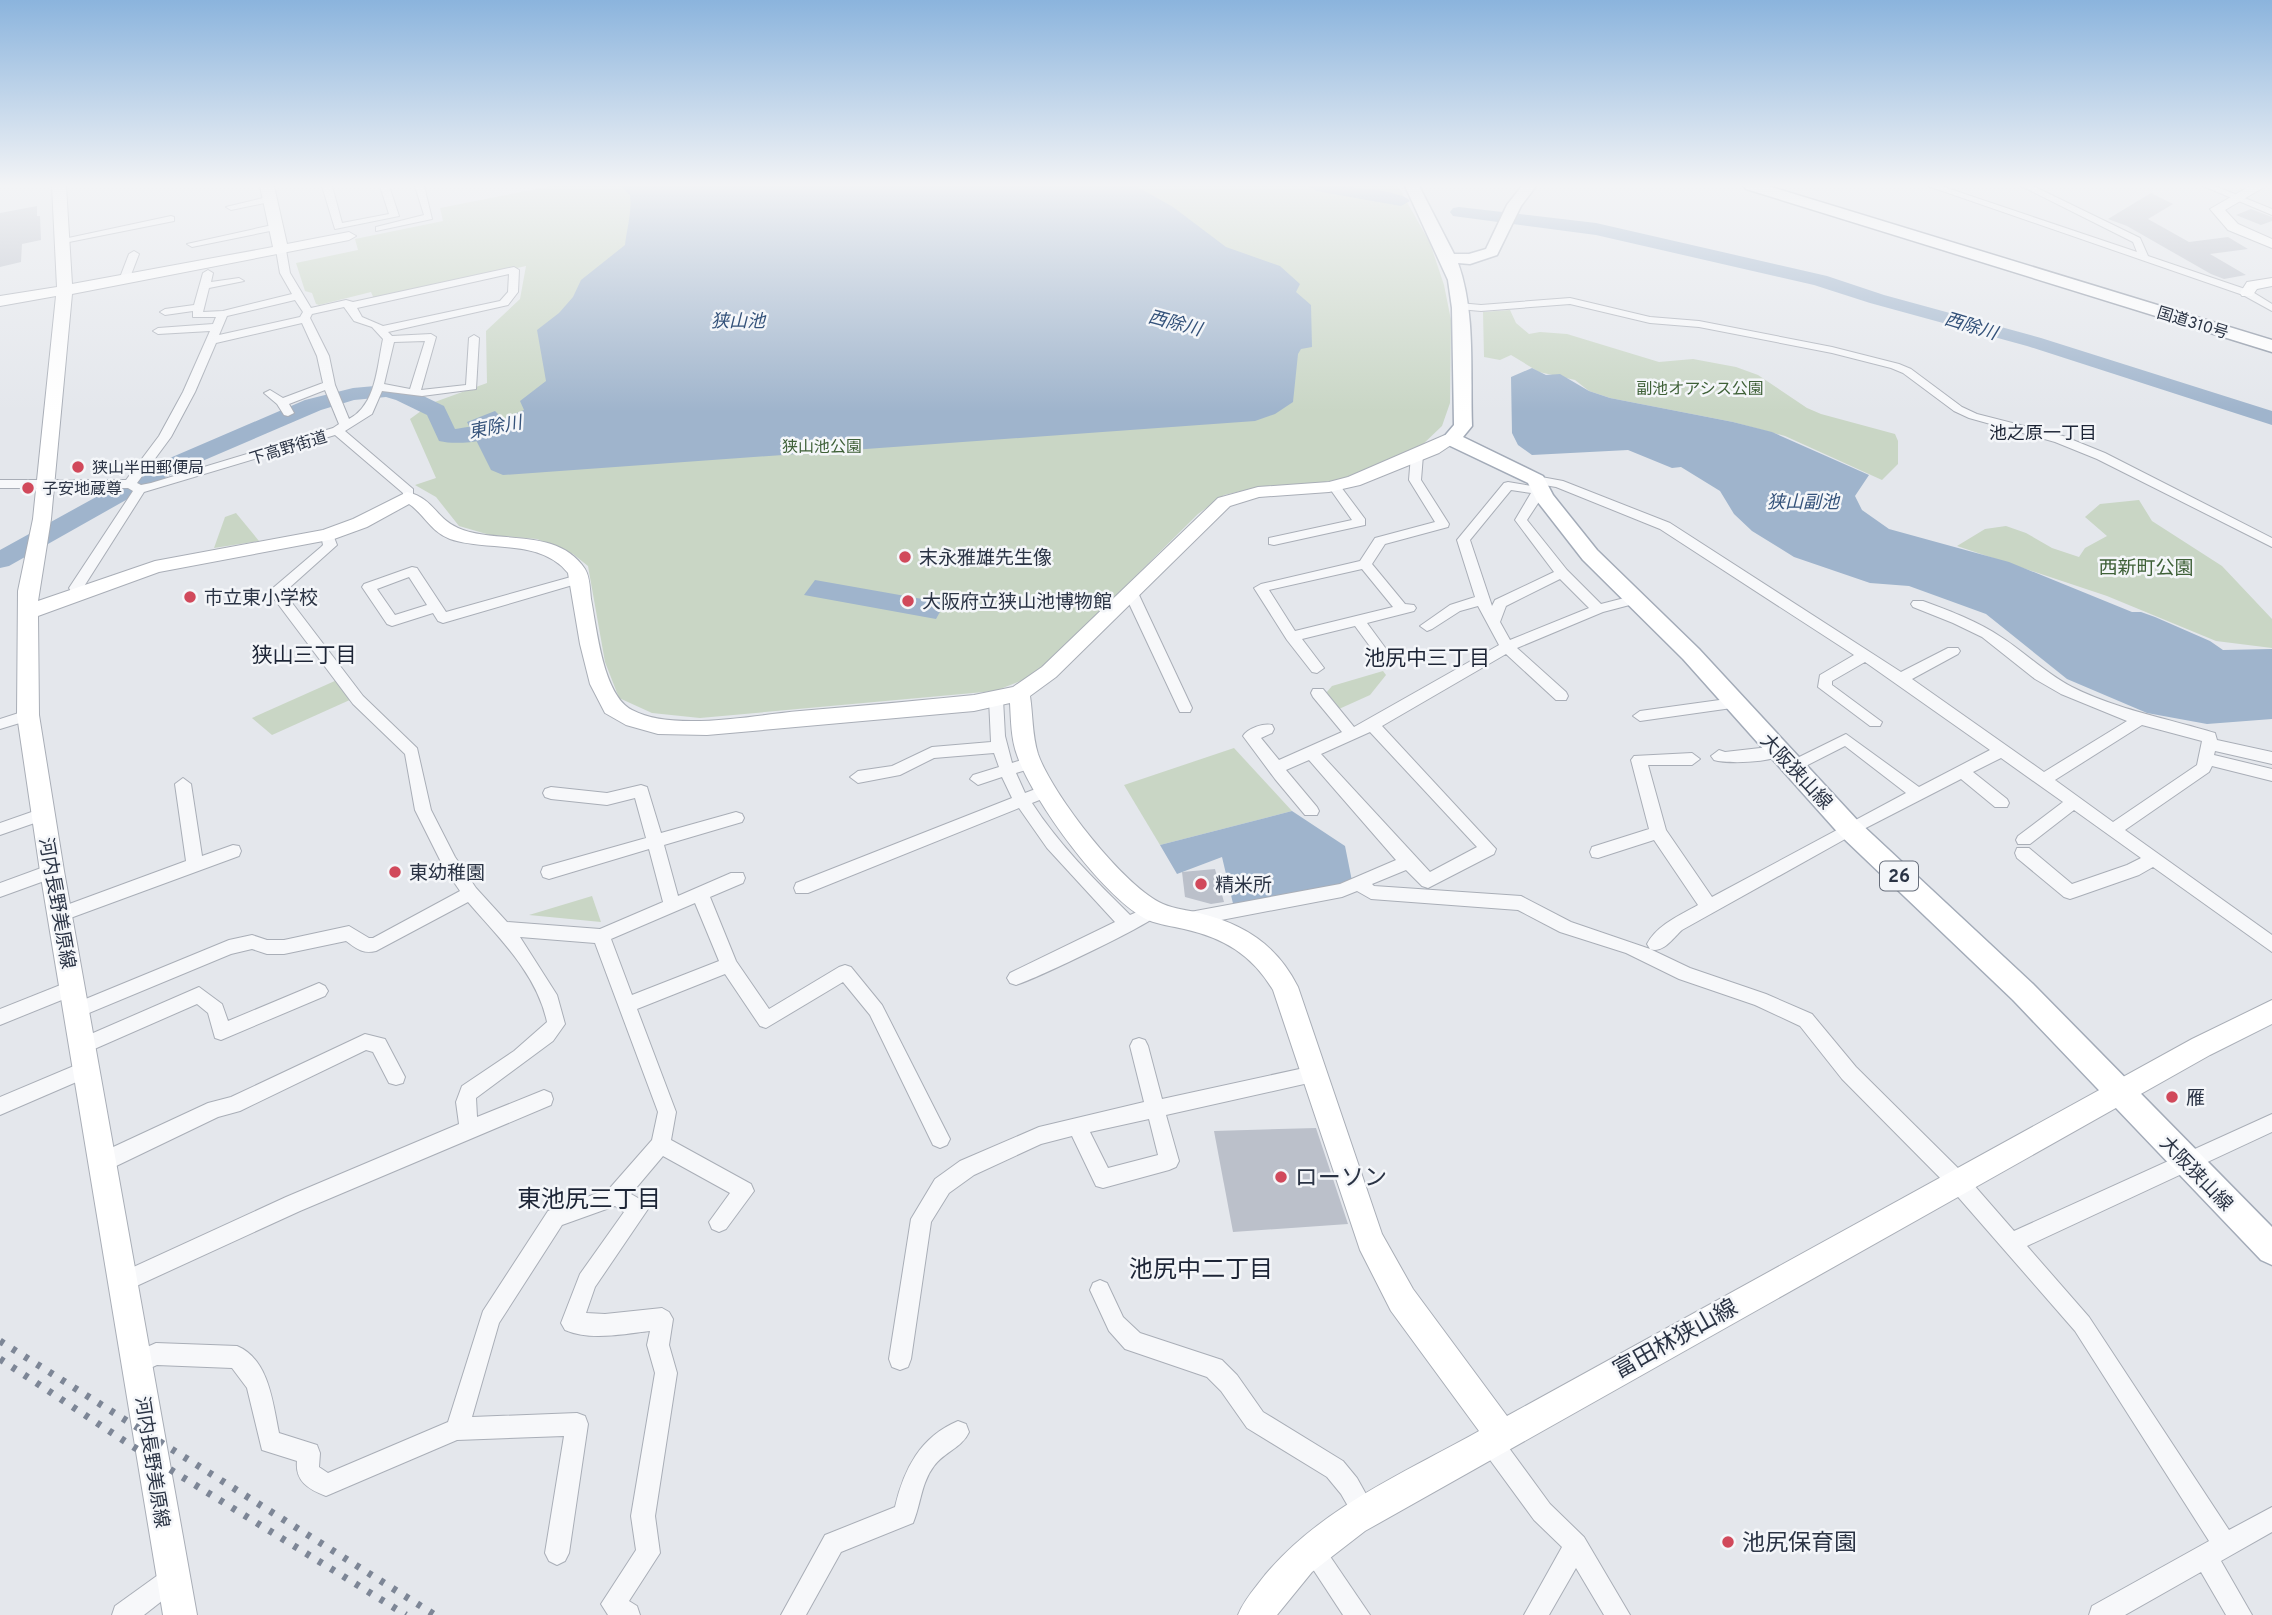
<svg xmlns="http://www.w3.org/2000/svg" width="2272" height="1615" viewBox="0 0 2272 1615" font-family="Overpass,'Noto Sans JP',sans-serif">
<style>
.green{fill:#c9d6c5}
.water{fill:#9fb4cc}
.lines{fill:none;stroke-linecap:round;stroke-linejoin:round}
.river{fill:#9fb4cc;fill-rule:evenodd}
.building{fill:#bbc0ca}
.street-casing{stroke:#a9aeb7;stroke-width:2}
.secondary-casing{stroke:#a9aeb7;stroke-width:2}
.primary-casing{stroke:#a3abb8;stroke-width:3}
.highway-casing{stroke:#8b94a3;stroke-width:3}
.street{fill:#f7f8fa;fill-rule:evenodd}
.secondary{fill:#fff;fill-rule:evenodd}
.primary{fill:#fff;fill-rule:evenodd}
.highway{fill:#fff;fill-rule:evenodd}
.rail{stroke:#7d8696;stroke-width:7;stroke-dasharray:4.5 10;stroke-linecap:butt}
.poi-dot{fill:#d1495b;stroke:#f4f6f9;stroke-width:2.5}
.labels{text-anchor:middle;stroke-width:5;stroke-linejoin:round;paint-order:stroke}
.far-street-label{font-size:16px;fill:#2b3445;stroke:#f4f6f9}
.far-park-label{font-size:16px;fill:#3f6138;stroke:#f4f6f9}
.far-poi-label{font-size:16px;fill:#2b3445;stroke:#f4f6f9;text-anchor:start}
.far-water-label{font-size:18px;font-style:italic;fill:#34527a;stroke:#f4f6f9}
.far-neighbourhood-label{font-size:18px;fill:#1d2536;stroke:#f4f6f9}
.shield{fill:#f4f6f9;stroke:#676e7b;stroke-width:2}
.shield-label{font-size:18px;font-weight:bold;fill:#2b3445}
.poi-label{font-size:19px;fill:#2b3445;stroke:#f4f6f9;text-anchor:start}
.park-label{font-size:19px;fill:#3f6138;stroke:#f4f6f9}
.street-label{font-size:19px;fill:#2b3445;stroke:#f4f6f9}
.neighbourhood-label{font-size:21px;fill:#1d2536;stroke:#f4f6f9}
.near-poi-label{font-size:23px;fill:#2b3445;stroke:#f4f6f9;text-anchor:start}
.near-street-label{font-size:23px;fill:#2b3445;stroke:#f4f6f9}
.near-neighbourhood-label{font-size:24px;fill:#1d2536;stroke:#f4f6f9}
</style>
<rect width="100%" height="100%" fill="#e4e7ec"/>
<!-- green -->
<g class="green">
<path d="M551,186H1398L1430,243L1444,285L1451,320L1450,403L1442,426L1420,447L1357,476L1319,483L1254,488L1224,495L1198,514L1051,660L1026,679L995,691L700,718L652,713L619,698L605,662L588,566L573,554L537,539L490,535L459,526L436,497L415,485L436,478L410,419L432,403L487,383L486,331L520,299L526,266L374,299L371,292L319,305L316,304L312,293L305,291L296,263L358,250L355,239L443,221L440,208Z"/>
<path d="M1510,310L1516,323L1529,334L1540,332L1567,334L1659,362L1693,359L1736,367L1758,375L1807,408L1821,414L1895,434L1898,441V464L1882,480L1785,436L1733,422L1610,398L1589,391L1575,380L1539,372L1511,355L1500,360L1484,357L1483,312Z"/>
<path d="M2139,500L2152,521L2222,566L2272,619V648L2216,641L2107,596L1957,546L1985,529L2006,526L2026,533L2052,548L2079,557L2085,548L2107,536L2085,517L2100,504Z"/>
<path d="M236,513L259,541L214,548L225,517Z"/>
<path d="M1383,671L1386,675L1370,695L1339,709L1326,693L1332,686Z"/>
<path d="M337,680L352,699L272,735L252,718Z"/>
<path d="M1234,748L1292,811L1160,845L1124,785Z"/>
<path d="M592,896L601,922L529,915Z"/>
</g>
<!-- water -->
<g class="water">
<path d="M624,186H1136L1173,207L1226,247L1280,266L1300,284L1296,292L1311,305L1312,347L1301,349L1298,354L1293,402L1275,414L1255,421L503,475L491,470L467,422L495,411L503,419L524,410L520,401L546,381L537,330L559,313L573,297L581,280L625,245C627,227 632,213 630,195L622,188Z"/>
<path d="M1532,368L1546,375L1560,374L1589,391L1610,398L1733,422L1772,432L1869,475L1855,496L1862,510L1889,529L2009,562L2132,612H2141L2155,617L2210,641L2223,650L2272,649V719L2207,724L2147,713L2067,679L1986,614L1909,586L1870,583L1794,557L1752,531L1734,514L1720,491L1681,467L1672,468L1628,450L1532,455L1518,445L1512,433L1511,377Z"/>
<path d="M815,580L945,603L936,619L804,595Z"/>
<path d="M1292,811L1345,846L1353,886L1235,912L1222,857L1177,874L1160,845Z"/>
</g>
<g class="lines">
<!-- river -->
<g class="river">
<path d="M1307,186C1326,185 1399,188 1410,201L1401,206L1316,191Z"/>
<path d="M1459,207L1596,223L1827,276L1884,295L2041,338L2272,411V425L2027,346L1870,303L1814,285L1596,235L1453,216L1450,212L1453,208Z"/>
<path d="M386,385L411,390L444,406L455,429C470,427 511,418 522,420L525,425L522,430C497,437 465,447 439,441L427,415L396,400L386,397L354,400L321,410L172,474L9,566L0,568V550L156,464L305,400L353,388Z"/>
</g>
</g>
<!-- building -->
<g class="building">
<path d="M2151,193L2173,204L2148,219L2189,242L2228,237L2248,249L2210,254L2246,275L2224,279L2211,274L2127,226L2108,219Z"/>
<path d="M37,206V216H40L41,240L22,244L21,262L0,267V213Z"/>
<path d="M2251,209L2272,217V221L2261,225L2236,215Z"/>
<path d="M1215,869L1224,902L1211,904L1185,897L1182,872Z"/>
<path d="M1316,1128L1348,1224L1233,1232L1214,1131Z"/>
</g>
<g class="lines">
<defs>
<g id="street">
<path d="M322,186H332L342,223L389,214L380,186H389L399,216L335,229Z"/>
<path d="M415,186H424L432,219L376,231V227L424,215Z"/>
<path d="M1928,186H1941L2137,252L2133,242L2021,186H2033L2140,238L2148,256L2251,291L2272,304V311L2243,295Z"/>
<path d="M2203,186H2215L2272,209V215Z"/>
<path d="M271,196L274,197V201L231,210L226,207Z"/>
<path d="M171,216L174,217V221L64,243L59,240Z"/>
<path d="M277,224L282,227L280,229L192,247L187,244Z"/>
<path d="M281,247L286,250L290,273L311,308L346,300L353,302L514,267L519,270L518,292L508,305L388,332L392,336L431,334L436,337L421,390L466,385L469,338L474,335L479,338L476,389L422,396L382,391L372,414L345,431L413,489V498L407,502L403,501V493L335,435L144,492L83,588L86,593L84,596H74L69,588L133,491L128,488H0V480H126L159,436L183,392L210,331L158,334L153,331L158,328L213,324L216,317H193V311L165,315L160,312L165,309L194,305L203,273L208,270L213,273L211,282L239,278L244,281L209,288L203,312L223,311L292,294L280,273L276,250ZM509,274L508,292L500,301L383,326L362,317L357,308ZM295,300L303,312L300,317L219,335L227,316ZM344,307L354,321L372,327L383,339C377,367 376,405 349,419L335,385L329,356L310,318L312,314ZM302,323L317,356L323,383L283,398L270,390L264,393L277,404L284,415L288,416L294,413L289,404L325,390L339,424L333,428L151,483L141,485L137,483L171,437L195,392L216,343ZM425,341L410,389L384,384L394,342Z"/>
<path d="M134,251L139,254L129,280L120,282L119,280L129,254Z"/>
<path d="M1570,298L1650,317L1699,321L1832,347L1899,364L1911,369L1962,407L1977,414L2063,436L2105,453L2272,538V547L2097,459L2055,442L1969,418L1954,411L1903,373L1891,368L1832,353L1699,327L1650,323L1570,304L1481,311L1459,309L1454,306L1459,303L1481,305Z"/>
<path d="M1417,451L1423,455L1421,480L1449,524L1448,527L1385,544L1372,564L1405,604L1414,605L1416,608L1414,611L1367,623L1392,657L1385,662L1380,660L1355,626L1302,639L1324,668L1317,673L1312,672L1287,640L1254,588L1261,584L1360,561L1375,538L1435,522L1409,480L1411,455ZM1362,569L1393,607L1295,631L1269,590Z"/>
<path d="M1536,476L1563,481L1670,523L1901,672L1948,648H1958L1960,651L1958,654L1912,679L2044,772L2127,721L2061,694L2035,679L1982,637L1953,623L1913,607L1911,604L1913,601H1923C1950,611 1977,621 2001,637C2026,653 2045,673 2072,687C2118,710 2166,718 2215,733L2217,740L2272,752V764L2215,751L2214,755L2272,769V781L2212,766L2209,772L2125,830L2272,935V952L2153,867L2139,875L2076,897L2070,899L2064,897L2017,858L2015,853L2017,848H2029L2072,884L2127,865L2141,858L2074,810L2030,844H2018L2016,840L2018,836L2063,802L2001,758L1973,772L2007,799L2009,803L2007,807H1995L1961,779L1856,833L1682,930C1673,938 1663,954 1650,949L1690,968L1766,994L1812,1014L1856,1067L1966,1176L2014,1231L2272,1114V1132L2027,1246L2089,1317L2229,1530L2272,1507V1532L2221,1561L2252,1615H2226L2201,1572L2125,1615H2089L2092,1606L2209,1541L2075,1331L1952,1190L1842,1079L1800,1026L1755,1005L1679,979L1626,953L1560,932L1518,910L1371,899L1357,891L1342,897L1190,926L1184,924L1182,919L1184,914L1190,912L1340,884L1396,860L1309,760L1286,770L1317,807L1319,811L1317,815H1305L1275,779L1243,736C1248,728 1264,723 1272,725L1274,729L1272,733L1261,738L1279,760L1342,732L1313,697L1311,693L1313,689H1323L1354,727L1499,645L1478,606L1460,611L1432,629L1427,631L1420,626L1450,605L1475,597L1457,540L1504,483L1508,482L1544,488L1546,491L1527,520L1567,570L1601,604L1636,595L1643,599L1641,602L1603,612L1517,648L1566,692L1568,696L1566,700H1556L1506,654L1382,726L1496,849L1494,854L1428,888L1422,886L1406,870L1372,884L1374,886L1521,896L1571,922L1650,949L1647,944C1657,925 1680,915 1698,905L1654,840L1598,858L1592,857L1590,852L1592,847L1649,829L1631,760L1634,756L1692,753L1700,759L1692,765H1648L1666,830L1712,897L1906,793L1845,746L1792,773L1784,767L1787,763L1846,734L1919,787L1990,750L1865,662L1832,681V685L1882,722L1880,726H1870L1818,687L1820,675L1854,655L1660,529L1556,487L1532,483V477ZM1511,490L1531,493L1515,520L1554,572L1495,600L1492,606L1470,540ZM1560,579L1589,608L1510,640L1500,622L1506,606ZM2142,725L2202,741L2197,765L2113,822L2055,780ZM1370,732L1477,847L1430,872L1321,754Z"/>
<path d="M1334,482L1338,483L1365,519V525L1274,545L1269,544V538L1352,520L1328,486Z"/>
<path d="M327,531L332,532L337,545L289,588L286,595L363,696L417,748L431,810L455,857L476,888L507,922L600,929L663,902L649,849L549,879L543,877L541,872L543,867L646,838L635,798L607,805L551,799L545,797L543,793L545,789L551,787L607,793L641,785L647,787L661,833L736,812L742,814L744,818L742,822L664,845L678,896L731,873H743L745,878L743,883L710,897L736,961L769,1009L839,967L845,965L851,967L882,1005L950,1139L947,1145L940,1148L933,1145L870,1015L843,982L766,1028L760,1026L725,974L637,1009L676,1112L671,1140L751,1184L754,1191L726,1229L719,1232L712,1229L709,1222L730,1193L663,1156L631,1194L645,1202L648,1209L595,1287L586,1313L605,1314L662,1308L669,1312L673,1319L669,1345L677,1373L655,1516L660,1553L629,1601L637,1606L640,1615H608L601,1604L636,1550L631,1516L655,1373L647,1345L650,1331C623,1334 590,1341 565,1330L561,1323L580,1274L624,1212L615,1206L562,1225L499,1323L472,1417L577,1413L585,1416L588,1424L569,1553L565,1561L557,1565L549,1561L545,1553L564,1436L457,1440L326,1496C308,1489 295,1481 297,1461L262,1450L247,1388L232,1368L157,1365L137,1374L129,1371L126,1363L129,1355L156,1343L237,1346C269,1359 273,1404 279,1433L317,1445L320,1453L319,1467L328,1473L448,1422L483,1311L548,1211L609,1189L652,1140L658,1112L595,943L520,937L557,995L565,1024L553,1041L476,1098L477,1117L544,1090L551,1093L553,1099L551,1105L300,1211L130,1289L123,1292L116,1289L113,1282L116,1275L286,1197L459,1124L456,1102L462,1086L514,1051L547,1022C537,974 499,938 468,902L376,951C362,954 357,949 346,941L284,954H267L252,949L231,954L77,1018L71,1015L68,1010L71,1005L229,940L252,935L267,940H284L349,926L369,938H373L460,891L443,866L415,810L405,754L353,704L272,596L273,588L321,547L323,545L321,535ZM695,903L719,961L632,995L611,939Z"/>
<path d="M412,567L417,568L446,612L578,575L585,579L583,582L443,623L438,621L433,613L392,626L387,624L362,587L364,584ZM409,577L427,605L395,615L377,589Z"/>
<path d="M1132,591L1139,595L1192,708L1190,712H1180L1178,708L1125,595Z"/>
<path d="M996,694L1003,699L1005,736L1012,763L1031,757L1039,763L1036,767L1016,773L1025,793L1046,785L1054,791L1052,795L1032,803C1059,845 1095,880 1130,915L1153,905L1159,907L1161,912C1156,922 1035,979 1016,985L1010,983L1007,978L1010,973L1115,922L1047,848L1019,808L808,893H796L794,888L796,883L1012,798L1002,777L978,785L970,779L973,775L999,767L994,753L934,758L900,775L858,783L850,777L858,771L892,766L932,747L991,742L989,699Z"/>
<path d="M1734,698L1739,699L1741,703L1739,707L1640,721L1633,716L1640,711Z"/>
<path d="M28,710L35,715L33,719L0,729V719Z"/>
<path d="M1778,746L1786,752C1777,763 1727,764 1714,760L1711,756L1719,750L1725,752Z"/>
<path d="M183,778L191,784L202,856L233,845L239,846L241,851L239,856L65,920L59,922L53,920L51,915L53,910L186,861L175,784Z"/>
<path d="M43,808L49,810L51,814L49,818L0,835V823Z"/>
<path d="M52,864L58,866L60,871L58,876L0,897V883Z"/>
<path d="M73,980L79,983L82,988L79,993L0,1025V1009Z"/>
<path d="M319,983L325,986L328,991L325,996L221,1040L215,1038L208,1013L197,1004L83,1054L77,1052L74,1046L77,1040L199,987L222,1004L228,1021Z"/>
<path d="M365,1034L385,1039L405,1077L403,1083L396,1085L389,1083L373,1052L366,1050L240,1111L218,1117L110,1169L103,1171L96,1169L93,1162L96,1155L208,1103L231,1097Z"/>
<path d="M1139,1038L1145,1040L1148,1046L1162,1099L1313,1066L1320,1068L1322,1074L1320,1080L1313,1082L1166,1115L1179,1161L1176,1167L1169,1170L1103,1188L1096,1186L1072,1136L1041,1144L974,1175L949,1193L931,1222L911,1359L908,1367L900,1370L892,1367L889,1359L911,1219L935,1179L960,1161L1039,1127L1144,1102L1130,1046L1133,1040ZM1149,1119L1158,1155L1108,1168L1090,1132Z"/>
<path d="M88,1060L95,1062L97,1068L95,1074L0,1115V1097Z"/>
<path d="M1100,1280L1107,1283L1123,1317L1140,1333L1222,1360L1237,1375L1263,1412L1343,1461L1357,1478L1376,1512L1372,1520L1364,1524L1356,1520L1341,1494L1327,1477L1247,1428L1221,1391L1207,1377L1125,1349L1109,1331L1090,1290L1093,1283Z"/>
<path d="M958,1421L966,1424L969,1432C962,1448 944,1452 934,1466C921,1483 921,1504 913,1523L841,1552L806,1615H781L825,1535L895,1507C904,1469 920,1437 958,1421Z"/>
<path d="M1490,1430L1498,1433L1550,1504L1584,1537L1630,1615H1604L1576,1568L1549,1615H1524L1562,1547L1534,1520L1482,1449L1479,1441L1482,1433Z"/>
<path d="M1313,1539L1321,1543L1370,1615H1343L1301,1551L1305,1543Z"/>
<path d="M173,1566L181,1570L185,1578L181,1586L144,1615H112L115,1606L165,1570Z"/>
</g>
<g id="secondary">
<path d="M52,186H66L72,284L273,247L260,186H274L287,244L349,232L356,236L349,240L72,294L51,519L38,601L155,561L323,530L353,519L407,492C435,499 434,517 458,528C496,545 557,526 585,569C590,577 590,590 591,599C597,630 603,695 632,710C673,732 754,715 800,711C858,706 916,701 974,695L1013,687L1042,667L1218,498L1258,487L1329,482L1348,477L1445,435H1457L1460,439L1439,453L1360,485L1329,492L1259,497L1230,506L1056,677L1030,696C1033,715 1032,735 1038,754C1052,794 1124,887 1163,904C1174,909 1188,910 1199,913C1244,924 1277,945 1298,987L1382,1234L1413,1289L1507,1416L2192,1039L2272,1000V1024L2210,1055L1365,1531L1312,1572L1277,1615H1238C1244,1600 1255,1588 1265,1575C1321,1508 1404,1473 1479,1431L1391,1311L1360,1250L1273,990C1252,955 1224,938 1184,929C1172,926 1160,925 1148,920C1105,900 1032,800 1017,755C1011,739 1011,720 1010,703L974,711L707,735L658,734L626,725L605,713L590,684L580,644L568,573C540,538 488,552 450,539C431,532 424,514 409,504L367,527L334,539L159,572L38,616L39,715L64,871L197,1615H163L40,871L17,715L18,591L33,519L56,296L0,306V296L57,287Z"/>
<path d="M2250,186H2266L2225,210L2238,224L2272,239V248L2228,230L2210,209Z"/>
<path d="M2272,278V286L2257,289L2252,296H2242L2240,293L2247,282Z"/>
</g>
<path id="primary" d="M1405,186H1419L1454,254H1469L1486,249L1507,205L1522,186H1536L1521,206L1497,255L1470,264L1458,263C1476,313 1470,373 1472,426L1463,437L1543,476L1553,495L1597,550L1699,649L1859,822L2033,984L2272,1227V1265L2261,1260L2013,1000L1841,836L1683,659L1583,560L1537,501L1528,483L1444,443L1442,439L1454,425L1452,308L1448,280Z"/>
<path id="highway" d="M1744,186H1768L2272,340V352L1746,189Z"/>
</defs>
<!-- street casing -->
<use href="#street" class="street-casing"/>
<!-- secondary casing -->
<use href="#secondary" class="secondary-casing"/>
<!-- primary casing -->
<use href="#primary" class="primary-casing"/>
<!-- highway casing -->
<use href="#highway" class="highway-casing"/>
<!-- street -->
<use href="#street" class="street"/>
<!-- secondary -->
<use href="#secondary" class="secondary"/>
<!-- primary -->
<use href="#primary" class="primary"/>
<!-- highway -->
<use href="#highway" class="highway"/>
<!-- rail -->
<g class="rail">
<path d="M0,1341L435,1615"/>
<path d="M0,1359L132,1446L406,1615"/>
</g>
</g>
<!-- sky -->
<linearGradient id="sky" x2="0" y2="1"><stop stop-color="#8bb4dd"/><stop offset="0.45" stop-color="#f3f4f6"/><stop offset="1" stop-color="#f3f4f6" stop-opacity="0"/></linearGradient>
<rect width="2272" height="412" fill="url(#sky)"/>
<!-- markers -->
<g class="poi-dot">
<circle cx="78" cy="467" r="7"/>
<circle cx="28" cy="488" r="7"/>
<circle cx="905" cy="557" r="7"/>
<circle cx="190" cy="597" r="7"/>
<circle cx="908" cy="601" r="7"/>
<circle cx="395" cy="872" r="7"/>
<circle cx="1201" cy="884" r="7"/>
<circle cx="2172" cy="1097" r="7"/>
<circle cx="1281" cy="1177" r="7"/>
<circle cx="1728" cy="1542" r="7"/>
</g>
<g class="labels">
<!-- far-street labels -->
<g class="far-street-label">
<text transform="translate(2193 322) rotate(17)" y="6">国道310号</text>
<text transform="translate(288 447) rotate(-17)" y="6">下高野街道</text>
</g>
<!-- far-park labels -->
<g class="far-park-label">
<text x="1700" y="394">副池オアシス公園</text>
<text x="822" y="452">狭山池公園</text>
</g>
<!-- far-poi labels -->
<g class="far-poi-label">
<text x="92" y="473">狭山半田郵便局</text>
<text x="42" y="494">子安地蔵尊</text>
</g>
<!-- far-water labels -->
<g class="far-water-label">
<text x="738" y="327">狭山池</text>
<text transform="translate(1175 323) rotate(15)" y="6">西除川</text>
<text transform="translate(1971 326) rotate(17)" y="6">西除川</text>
<text transform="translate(495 427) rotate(-11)" y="6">東除川</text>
<text x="1803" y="508">狭山副池</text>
</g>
<!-- far-neighbourhood labels -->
<g class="far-neighbourhood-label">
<text x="2043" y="439">池之原一丁目</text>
</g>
<!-- shield labels -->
<rect class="shield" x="1880" y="861.5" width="38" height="29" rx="5"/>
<g class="shield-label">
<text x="1899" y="882">26</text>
</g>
<!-- poi labels -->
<g class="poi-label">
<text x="919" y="564">末永雅雄先生像</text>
<text x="204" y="604">市立東小学校</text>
<text x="922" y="608">大阪府立狭山池博物館</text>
<text x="409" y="879">東幼稚園</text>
<text x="1215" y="891">精米所</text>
<text x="2186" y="1104">雁</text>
</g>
<!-- park labels -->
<g class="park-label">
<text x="2146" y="574">西新町公園</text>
</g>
<!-- street labels -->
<g class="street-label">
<text transform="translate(1797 771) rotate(47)" y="7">大阪狭山線</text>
<text transform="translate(58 903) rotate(80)" y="7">河内長野美原線</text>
<text transform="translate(2197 1173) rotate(46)" y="7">大阪狭山線</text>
<text transform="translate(153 1462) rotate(81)" y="7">河内長野美原線</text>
</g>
<!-- neighbourhood labels -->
<g class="neighbourhood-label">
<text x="304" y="662">狭山三丁目</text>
<text x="1427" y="665">池尻中三丁目</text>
</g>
<!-- near-poi labels -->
<g class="near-poi-label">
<text x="1295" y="1185">ローソン</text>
<text x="1742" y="1550">池尻保育園</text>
</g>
<!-- near-street labels -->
<g class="near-street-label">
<text transform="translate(1675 1338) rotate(-29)" y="8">富田林狭山線</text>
</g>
<!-- near-neighbourhood labels -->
<g class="near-neighbourhood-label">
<text x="589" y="1207">東池尻三丁目</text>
<text x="1201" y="1277">池尻中二丁目</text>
</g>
</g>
</svg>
